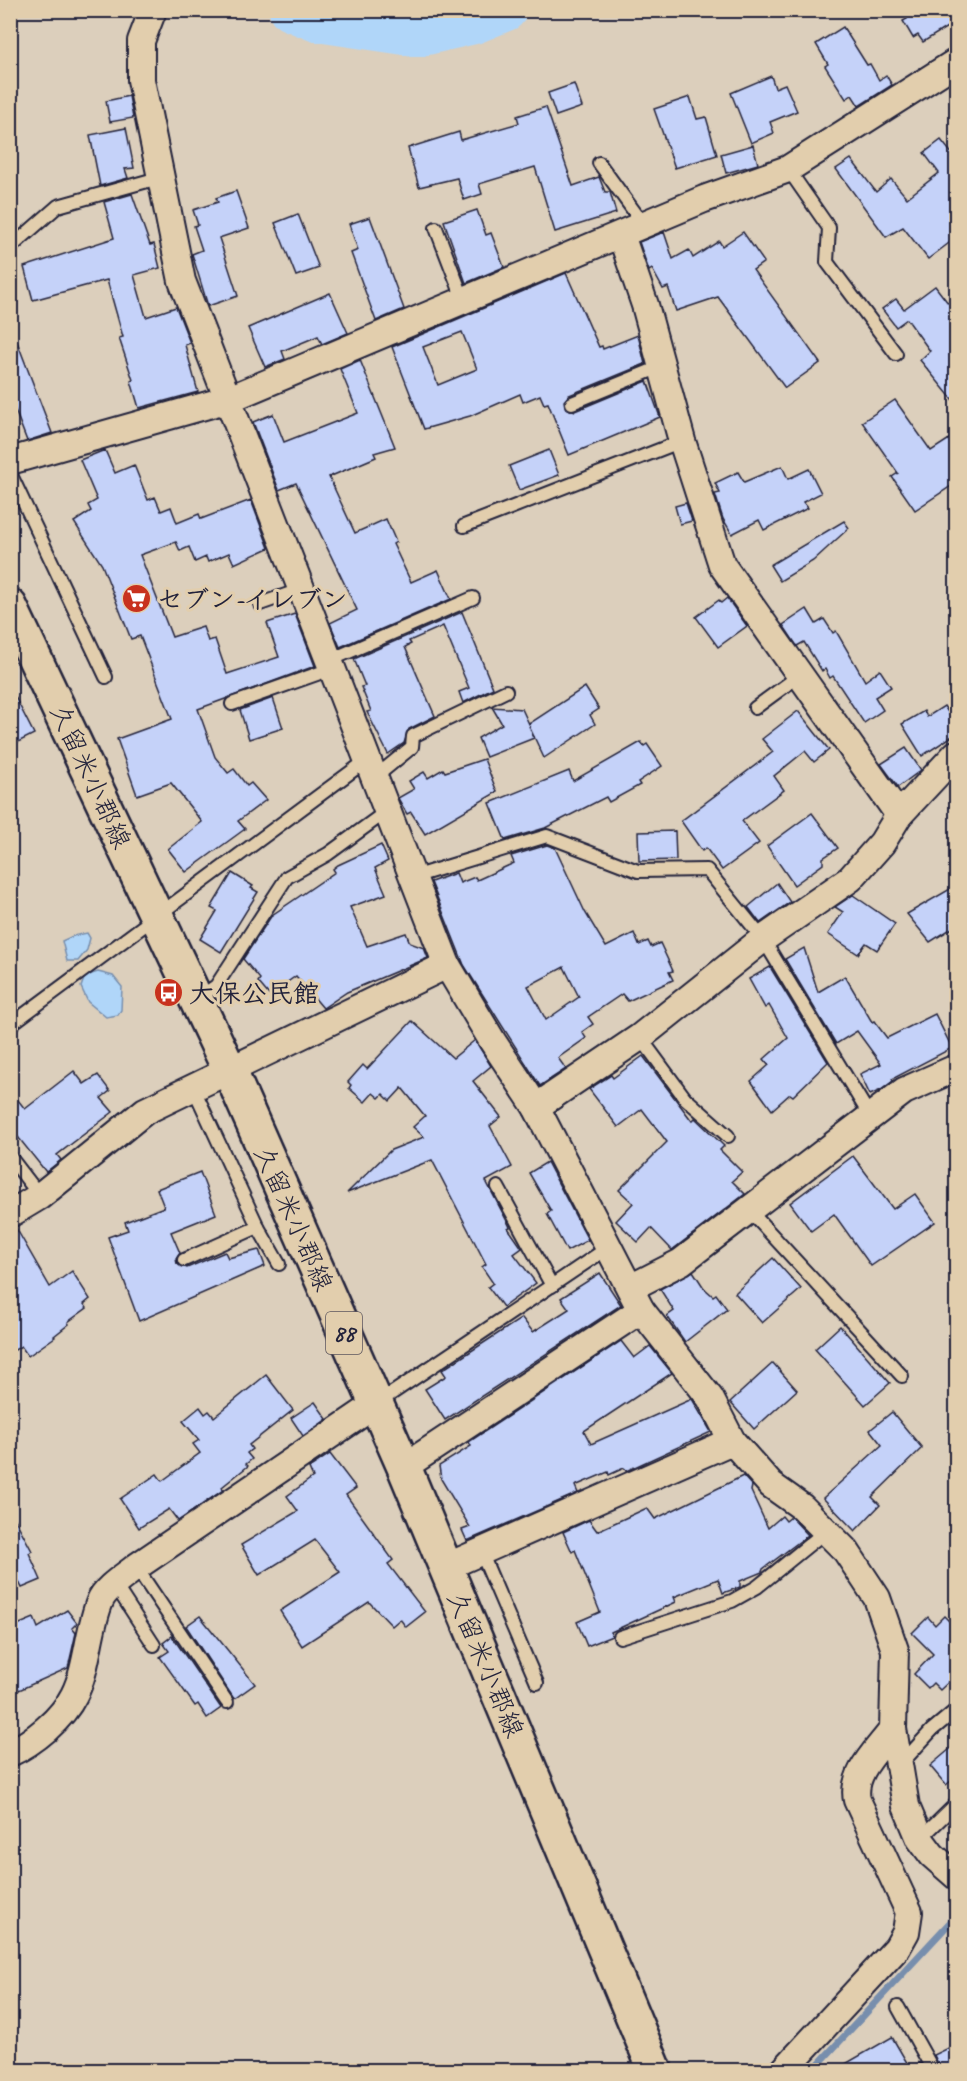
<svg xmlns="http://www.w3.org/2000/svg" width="967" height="2081" viewBox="0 0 967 2081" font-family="Caveat,'Klee One',sans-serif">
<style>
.water{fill:#b0d6f9;stroke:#778ead;stroke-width:1.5}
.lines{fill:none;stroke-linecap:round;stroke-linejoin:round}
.stream{stroke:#778ead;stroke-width:7}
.river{stroke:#b0d6f9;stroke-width:42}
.building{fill:#c5d2f9;stroke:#22223b;stroke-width:1.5;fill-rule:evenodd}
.service-casing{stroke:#22223b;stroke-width:16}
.minor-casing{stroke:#22223b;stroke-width:30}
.primary-casing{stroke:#22223b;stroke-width:38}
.service{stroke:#e2cead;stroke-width:12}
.minor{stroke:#e2cead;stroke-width:26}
.primary{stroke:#e2cead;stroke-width:33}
.labels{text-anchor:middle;stroke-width:6;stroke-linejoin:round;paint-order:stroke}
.shield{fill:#e2cead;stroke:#5c565d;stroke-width:1.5}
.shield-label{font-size:24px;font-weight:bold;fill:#22223b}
.poi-label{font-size:26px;font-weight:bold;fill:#22223b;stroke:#e2cead;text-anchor:start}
.street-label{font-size:26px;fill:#22223b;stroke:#e2cead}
</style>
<rect width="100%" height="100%" fill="#dccfbc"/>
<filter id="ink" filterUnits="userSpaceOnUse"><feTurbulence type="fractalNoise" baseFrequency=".0167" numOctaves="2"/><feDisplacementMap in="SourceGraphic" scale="12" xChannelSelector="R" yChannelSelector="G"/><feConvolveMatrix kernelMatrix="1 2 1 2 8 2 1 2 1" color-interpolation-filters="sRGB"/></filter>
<g filter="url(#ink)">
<!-- water -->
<g class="water">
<path d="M87,933L90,938L87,950L78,961H67L62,941L73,936Z"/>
<path d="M98,972L113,976L122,987L121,1010L118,1015L106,1017L88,1002L81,987L85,976Z"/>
</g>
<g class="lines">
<!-- stream -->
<path class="stream" d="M813,2070L956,1916"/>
<!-- river -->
<path class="river" d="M290,10L317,21L418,36L474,23L506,10"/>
</g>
<!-- building -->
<g class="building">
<path d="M902,10H957V21L923,42L918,35L913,38L903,21L907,19Z"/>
<path d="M843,27L867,65L870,64L879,80L886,75L892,85L859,106L852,95L846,99L825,66L828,64L816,44Z"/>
<path d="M771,76L775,88L785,84L797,111L770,122L774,133L751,143L731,93Z"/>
<path d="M574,84L582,107L556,116L548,93Z"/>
<path d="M129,96L133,118L110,122L106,101Z"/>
<path d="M690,97L697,119L706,117L717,155L675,168L654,109Z"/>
<path d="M546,107L573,186L599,177L605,192H610L616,213L555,232L535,167L479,184L482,194L464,200L457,178L419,187L408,148L459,132L461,140L519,123L517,116Z"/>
<path d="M126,128L134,168L125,169L128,178L100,186L90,135Z"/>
<path d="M941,140L957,160V237L928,259L903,227L886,237L836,169L851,159L876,192L891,179L907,198L939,173L924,153Z"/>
<path d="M753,145L758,164L726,173L721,154Z"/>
<path d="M236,191L249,228L219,238L238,296L208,306L192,254L202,250L194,226L198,225L193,210L218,202L216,198Z"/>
<path d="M132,194L150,245L154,244L160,268L134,275L146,317L176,307L190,343L185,345L198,392L139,408L131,381L133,380L119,338L123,337L107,280L33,300L24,267L114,238L104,202Z"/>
<path d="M477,210L486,235L491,233L504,267L466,283L444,221Z"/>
<path d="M298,214L319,268L296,276L275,223Z"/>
<path d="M370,217L404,309L376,321L351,253L358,250L349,224Z"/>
<path d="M664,232L673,259L689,250L693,258L719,241L722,246L743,232L764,262L753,270L820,363L785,388L718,297L676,311L668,287L663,289L652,269L649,271L639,242Z"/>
<path d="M566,273L599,347L602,346L603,349L638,335L645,364L569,395L564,401L565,407L575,411L647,381L660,417L569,455L548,403L544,404L540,395L523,402L520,394L470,416L424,429L392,347ZM462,332L477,369L438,385L423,347Z"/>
<path d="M935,286L948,303L957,296V405L920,360L930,351L907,319L896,327L882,309L896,299L904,309Z"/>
<path d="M330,293L348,333L322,344L318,336L282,351L285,359L265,367L248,328Z"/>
<path d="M10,331H13L52,433L27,441L10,397Z"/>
<path d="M360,360L395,447L374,453L376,457L329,477L355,533L386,519L396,542L393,544L411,582L438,570L451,599L340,647L330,623L357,610L296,483L279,490L253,422L273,414L284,442L358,413L340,369Z"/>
<path d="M895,400L931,451L957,434V482L915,510L892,477L898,473L862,422Z"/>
<path d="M105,450L115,473L134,465L148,500L155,497L161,511L171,507L177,523L199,514L201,519L251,500L269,548L234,564L229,553L208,562L206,557L195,562L189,547L180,551L176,542L140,555L172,637L203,627L208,641L215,639L227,674L279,657L267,623L295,614L315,666L198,709L215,757L228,773L234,769L247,786L251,783L266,800L238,821L245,829L186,872L168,849L202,822L171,783L137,795L117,739L172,719L140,636L131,639L102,565L74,522L91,511L88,505L97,500L80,460Z"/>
<path d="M549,450L559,475L519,490L509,466Z"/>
<path d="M782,466L788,479L809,469L821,493L803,502L808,508L764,530L759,520L732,534L723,519L715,494L720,493L715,483L738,472L744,482Z"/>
<path d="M686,503L692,521L680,524L675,506Z"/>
<path d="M844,521L849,528L813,561L780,581L770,565Z"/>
<path d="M727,598L747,626L718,647L696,617L719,600L721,603Z"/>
<path d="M807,609L816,624L824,619L833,633L836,631L865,681L880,670L891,687L875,697L883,710L864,723L833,676L830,678L825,669L822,671L804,642L797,646L783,625Z"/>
<path d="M462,612L493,688L463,703L459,692L469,688L443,626L409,641L411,644L405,647L435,716L409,729L404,743L388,754L367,712L371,711L361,687L365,686L354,659Z"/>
<path d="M10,687L34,734L10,746Z"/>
<path d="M585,687L599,709L590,715L595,724L544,758L529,726L534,738L486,757L478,738L502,724L492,707L522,709L529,724Z"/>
<path d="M273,698L283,728L249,739L240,710Z"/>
<path d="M944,706L957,726V733L922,756L902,724L924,711L927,717Z"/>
<path d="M798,711L829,750L814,762L805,751L774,776L784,790L742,821L759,843L722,870L706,848L702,851L681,821L773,752L762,739Z"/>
<path d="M641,742L644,746L647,744L662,766L638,782L640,785L609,802L606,797L545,828L505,840L490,803L569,771L573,781Z"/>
<path d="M906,748L921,770L898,787L881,764Z"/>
<path d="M484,759L497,792L425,834L411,812L407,814L398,798L414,789L409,781L424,772L428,778L443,769L445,772Z"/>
<path d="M812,813L838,848L823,858V864L794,885L767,846Z"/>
<path d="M675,831L676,860L639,861L638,832Z"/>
<path d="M381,845L388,861L375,868L386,894L350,907L367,946L406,933L410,943L424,948L428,958L347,992L323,1008L296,976L269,995L258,982L260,979L243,959L272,915L335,872L333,869L338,865Z"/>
<path d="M547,845L555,848L585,912L606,947L634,933L639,945L648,941L651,947L660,943L673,971L669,972L673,980L628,1001L622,994L588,1017L593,1024L582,1032L586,1038L558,1058L566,1069L540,1086L464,965L431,882L456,873L460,883L475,877L477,880L514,863L511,856ZM564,967L579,997L546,1020L528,986Z"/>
<path d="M232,873L253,886L251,888L258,892L221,952L200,939L217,911L211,908Z"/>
<path d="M777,883L790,902L760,923L748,907Z"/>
<path d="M957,885V925L930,942L907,914Z"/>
<path d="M853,895L895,924L877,950L866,943L858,954L828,934L843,912L835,907Z"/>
<path d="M804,948L818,992L845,976L872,1022L874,1021L887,1038L935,1014L952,1048L892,1079L893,1081L881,1090L870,1095L860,1074L881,1064L857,1031L836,1044L785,959Z"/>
<path d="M770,967L828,1062L793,1096L790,1094L772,1110L751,1081L769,1065L764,1059L788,1038L769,1005L765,1008L749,979Z"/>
<path d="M412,1021L453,1058L475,1040L491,1066L473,1081L501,1117L490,1126L512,1167L486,1181L510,1227L508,1228L522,1248L514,1254L536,1283L503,1307L488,1287L493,1283L482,1267L486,1264L432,1160L347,1193L391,1150L424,1137L413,1127L425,1116L402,1088L390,1101L383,1094L379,1098L373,1093L365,1102L349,1088L351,1085L348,1082L363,1065L367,1069Z"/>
<path d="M643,1056L692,1121L695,1118L724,1146L720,1150L742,1172L732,1181L745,1194L672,1250L651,1228L638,1242L616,1221L633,1203L619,1190L667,1142L642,1109L618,1127L589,1089L611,1075L613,1078Z"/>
<path d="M74,1071L84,1084L98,1075L110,1091L101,1098L113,1112L57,1155L61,1160L46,1172L10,1127V1090L25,1109Z"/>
<path d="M853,1156L893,1209L915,1194L935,1222L871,1266L834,1214L811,1231L790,1203Z"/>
<path d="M547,1162L588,1240L567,1251L547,1214L551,1211L529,1173Z"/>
<path d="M200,1172L216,1214L171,1232L180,1253L176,1259L177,1264L187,1268L225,1252L228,1258L259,1250L265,1266L139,1321L108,1237L128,1230L125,1222L164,1207L157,1189Z"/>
<path d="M16,1228L50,1287L72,1271L90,1299L84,1304L87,1308L68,1322L69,1324L54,1336L55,1337L28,1356L21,1346L10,1353V1229Z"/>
<path d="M773,1258L801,1289L762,1323L735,1293Z"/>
<path d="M693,1271L704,1288L713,1296L716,1294L727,1309L685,1342L667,1316L674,1311L660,1289Z"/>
<path d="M600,1273L621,1305L445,1420L425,1389L446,1376L442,1370L522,1318L533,1332L569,1309L561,1298Z"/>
<path d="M840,1326L890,1383L865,1405L815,1349Z"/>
<path d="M621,1341L634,1358L650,1346L672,1373L584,1431L591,1444L692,1399L711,1432L626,1471L624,1468L609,1475L608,1472L575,1486L578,1493L467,1541L462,1530L470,1527L441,1479L439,1466L471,1446L469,1442Z"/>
<path d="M773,1363L797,1390L754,1429L730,1402Z"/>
<path d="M266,1375L293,1410L249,1445L252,1449L247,1453L252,1459L246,1464L248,1466L222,1487L223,1490L178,1521L169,1509L139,1528L120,1499L157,1474L162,1481L200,1453L193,1444L199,1440L183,1421L200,1407L205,1414L209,1411L214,1417Z"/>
<path d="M315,1402L327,1419L303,1436L291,1418Z"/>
<path d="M892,1412L922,1448L872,1497L880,1505L855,1531L823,1498L882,1445L870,1430Z"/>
<path d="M330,1454L356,1488L346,1495L393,1560L388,1564L425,1612L406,1627L400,1619L392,1626L369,1602L302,1646L280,1611L340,1572L315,1540L259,1575L241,1545L298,1511L287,1496L313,1477L309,1468Z"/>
<path d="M743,1476L752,1486L751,1491L768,1528L782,1516L786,1521L791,1517L808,1535L763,1569L762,1572L740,1581V1587L723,1593L718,1579L674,1597L676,1602L611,1632L612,1636L587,1646L577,1622L600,1612L575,1550L572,1552L563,1532L589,1520L597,1531L647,1508L655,1519Z"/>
<path d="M10,1510L32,1551L29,1553L41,1580L22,1588L10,1563Z"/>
<path d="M67,1610L77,1623L72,1628L76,1633L68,1668L19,1690L10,1673V1628L34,1618L38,1628Z"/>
<path d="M200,1616L255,1684L234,1699L186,1626Z"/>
<path d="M944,1616L957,1629V1674L940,1690L933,1683L928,1688L914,1674L933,1654L912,1633L928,1617L935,1625Z"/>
<path d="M172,1636L221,1708L207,1718L198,1704L195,1706L160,1657L169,1651L163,1643Z"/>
<path d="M957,1743V1776L946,1785L930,1766Z"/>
<path d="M892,2037L910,2068L920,2063L924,2070H835Z"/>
<path d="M957,2044V2070H941L934,2055Z"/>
</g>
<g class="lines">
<defs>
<g id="service">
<path d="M599,163L644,225"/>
<path d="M788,169L829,228L827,262L896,354"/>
<path d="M436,228L464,301"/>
<path d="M10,248L58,206L162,177"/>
<path d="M572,403L660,367"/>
<path d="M10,473L106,677"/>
<path d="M464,526L682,441"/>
<path d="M260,604L300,590"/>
<path d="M328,661L473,598"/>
<path d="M232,704L331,669"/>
<path d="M755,708L800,675"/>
<path d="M374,778L412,747L413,736L506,691"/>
<path d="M413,877L547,836L638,871L707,870L763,939L870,1116"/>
<path d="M198,998L216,986L287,877L328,854L387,811"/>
<path d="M10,1025L367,760"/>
<path d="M640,1037L685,1098L728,1136"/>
<path d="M10,1157L40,1196"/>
<path d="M498,1187L552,1286"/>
<path d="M748,1209L902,1376"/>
<path d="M258,1227L279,1264"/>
<path d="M184,1260L258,1227L193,1087"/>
<path d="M379,1402L609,1247"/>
<path d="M481,1552L537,1683"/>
<path d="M136,1567L227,1702"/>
<path d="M115,1585L154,1645"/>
<path d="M620,1637L732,1601L757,1587L826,1531"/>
<path d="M899,1766L932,1730L956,1710"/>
<path d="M920,1839L956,1804"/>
<path d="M898,2007L933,2070"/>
</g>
<g id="minor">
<path d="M153,10L141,41V80L182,281L447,965L493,1042L536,1107L641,1310L710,1398L732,1441L771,1485L802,1507L846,1551L877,1598L895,1650L893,1729L906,1806L920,1839L932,1855L956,1876"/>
<path d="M621,235L645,305L682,441L722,565L899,815"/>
<path d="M10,461L229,399L704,199L788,169L956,62"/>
<path d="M536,1107L640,1037L763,939L850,879L882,843L899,815L956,754"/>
<path d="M10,1214L40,1196L145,1111L447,965"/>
<path d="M630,1288L681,1262L904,1091L956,1068"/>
<path d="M404,1467L641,1310"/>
<path d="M446,1567L732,1441"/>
<path d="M10,1753C34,1742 62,1719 74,1695C88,1668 88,1630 100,1601C105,1588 125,1576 136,1567L376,1404"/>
<path d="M784,2070L897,1948L906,1932L909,1912L857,1800C851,1773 878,1750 893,1729"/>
</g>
<path id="primary" d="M10,606L229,1069L404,1467L655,2070"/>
</defs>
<!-- service casing -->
<use href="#service" class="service-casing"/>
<!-- minor casing -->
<use href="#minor" class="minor-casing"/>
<!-- primary casing -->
<use href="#primary" class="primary-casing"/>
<!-- service -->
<use href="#service" class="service"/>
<!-- minor -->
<use href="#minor" class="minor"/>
<!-- primary -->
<use href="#primary" class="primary"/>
</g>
</g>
<!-- icons -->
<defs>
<symbol id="supermarket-disc" viewBox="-11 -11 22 22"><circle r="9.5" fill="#c8321e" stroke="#e2cead"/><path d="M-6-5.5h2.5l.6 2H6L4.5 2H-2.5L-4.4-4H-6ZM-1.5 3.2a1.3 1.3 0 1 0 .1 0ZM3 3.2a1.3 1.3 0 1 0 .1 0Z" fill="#fff"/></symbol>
<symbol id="bus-disc" viewBox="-11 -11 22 22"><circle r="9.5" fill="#c8321e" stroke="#e2cead"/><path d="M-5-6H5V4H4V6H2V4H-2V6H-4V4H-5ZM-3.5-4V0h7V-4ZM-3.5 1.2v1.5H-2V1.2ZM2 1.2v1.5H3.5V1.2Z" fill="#fff"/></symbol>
</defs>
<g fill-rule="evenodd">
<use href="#supermarket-disc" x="120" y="582" width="33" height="33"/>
<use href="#bus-disc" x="152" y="976" width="33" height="33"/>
</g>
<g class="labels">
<!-- shield labels -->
<rect class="shield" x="326" y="1312" width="36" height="42" rx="4.5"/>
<g class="shield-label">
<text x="344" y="1341">88</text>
</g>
<!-- poi labels -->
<g class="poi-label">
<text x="157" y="608">セブン-イレブン</text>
<text x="189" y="1002">大保公民館</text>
</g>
<!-- street labels -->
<g class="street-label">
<text transform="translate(91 776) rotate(65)" y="9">久留米小郡線</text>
<text transform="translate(294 1218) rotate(66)" y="9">久留米小郡線</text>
<text transform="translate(486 1664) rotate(67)" y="9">久留米小郡線</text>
</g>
</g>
<!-- margin -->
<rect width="967" height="2081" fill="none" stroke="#e2cead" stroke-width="36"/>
<rect x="18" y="18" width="931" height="2045" fill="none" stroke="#22223b" stroke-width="2" filter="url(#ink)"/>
</svg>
